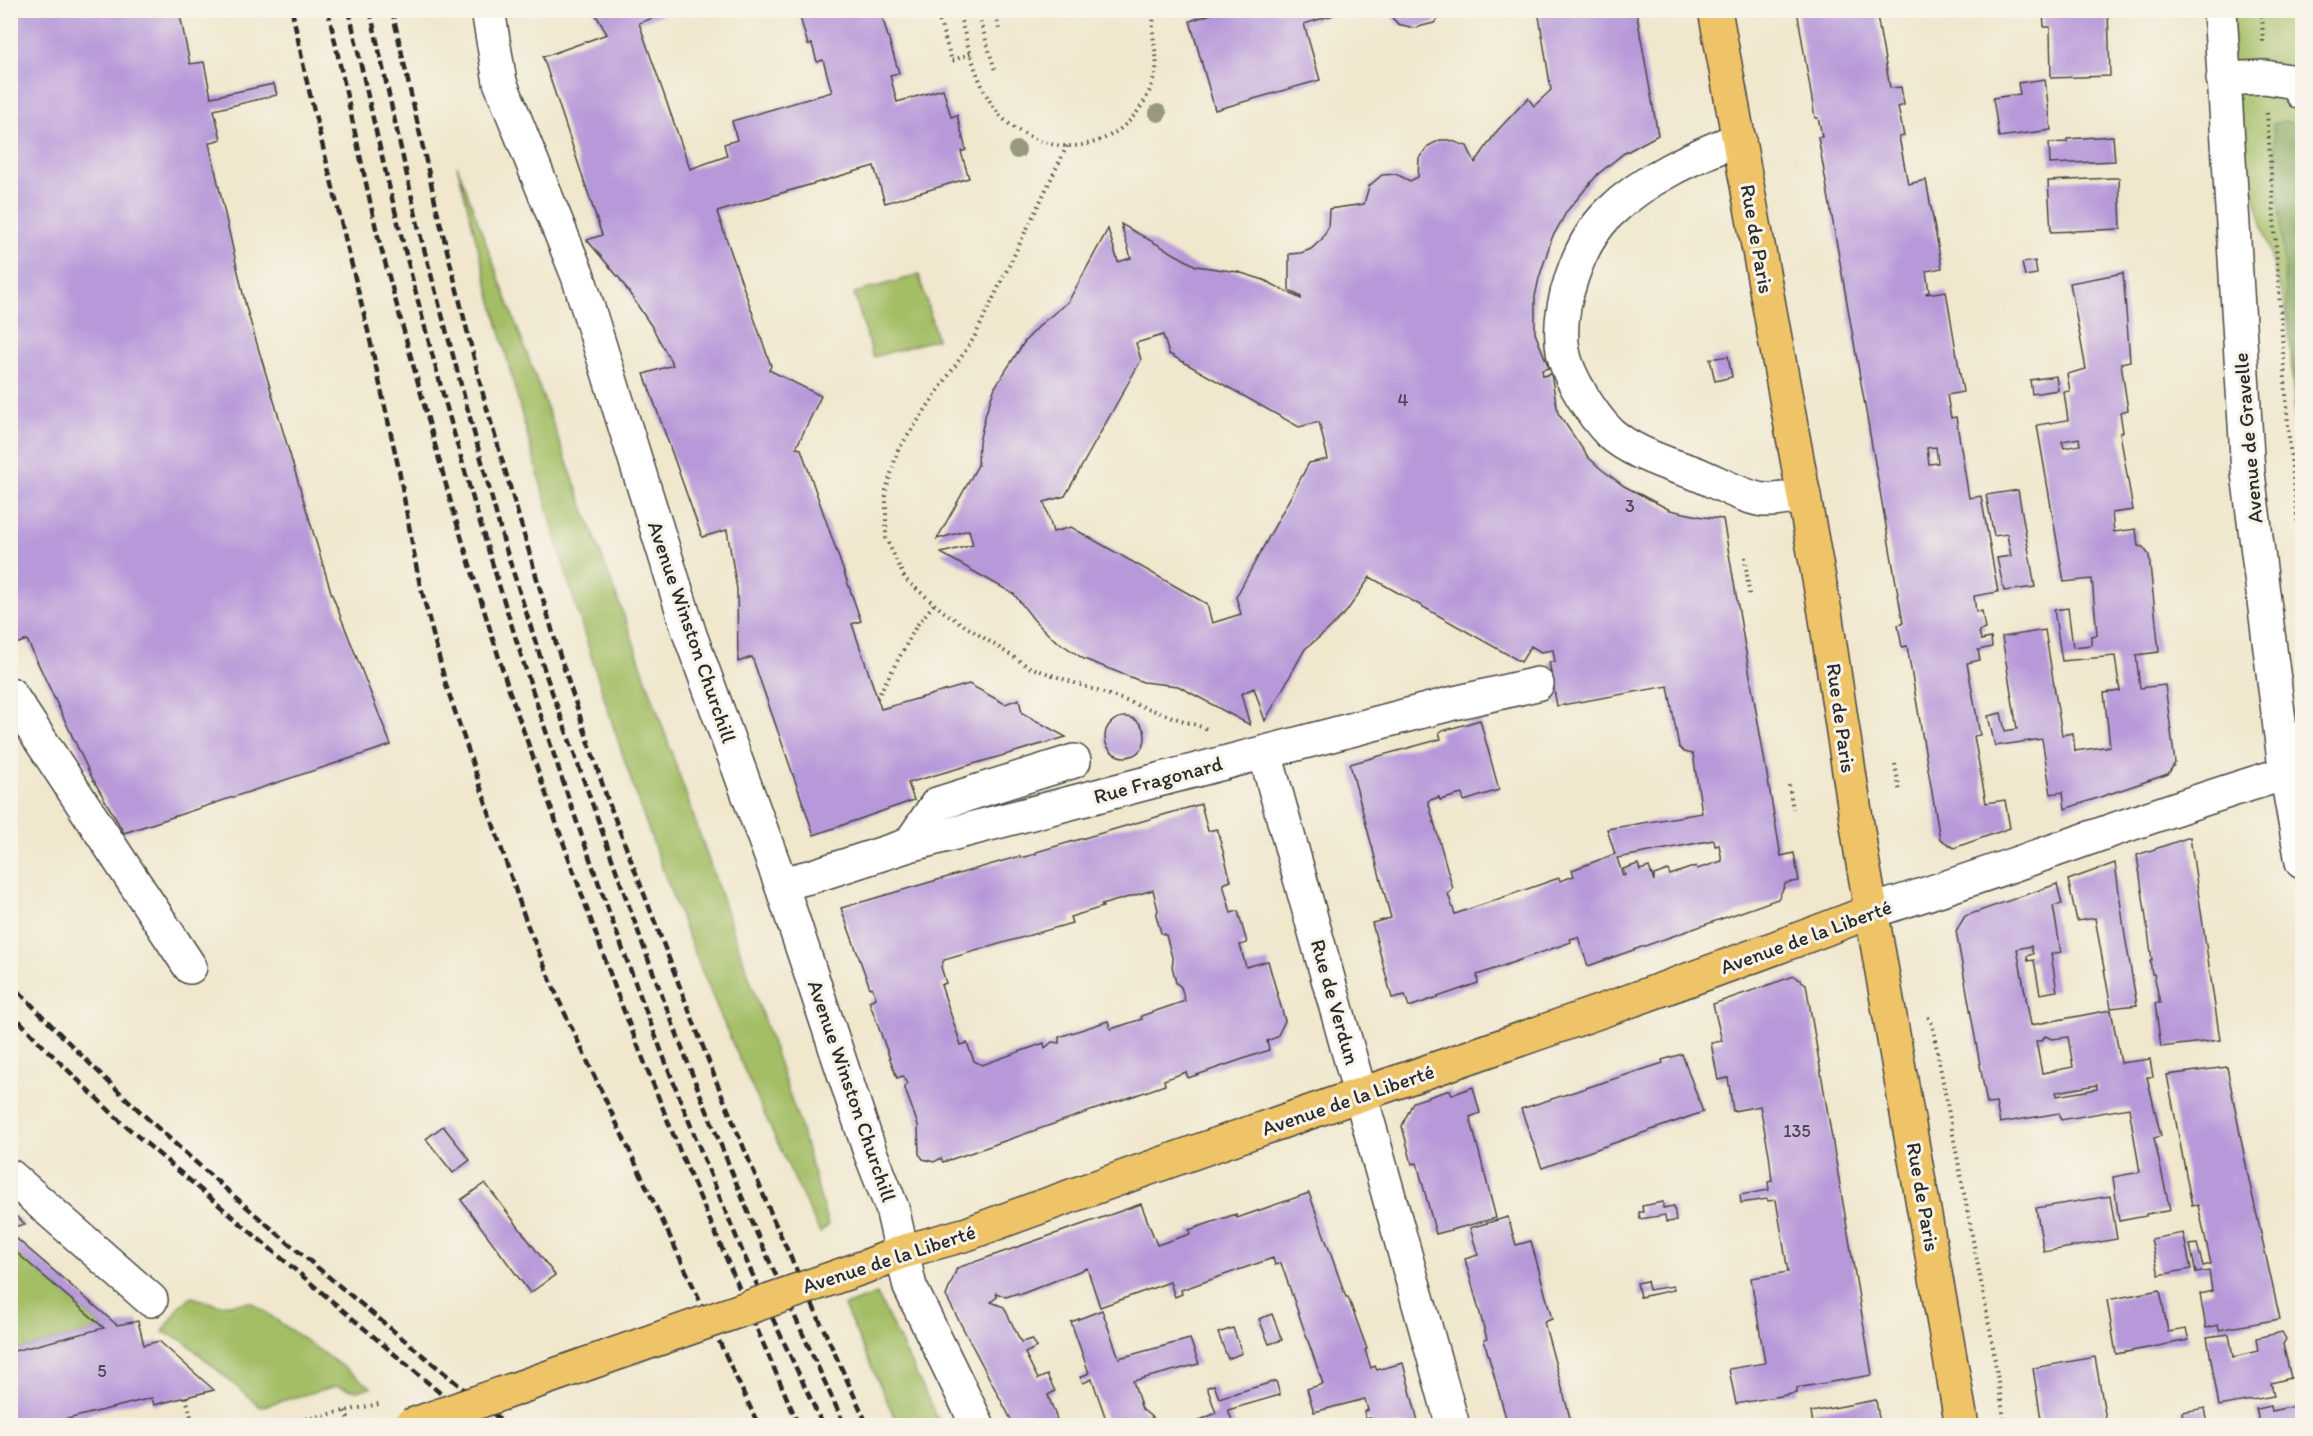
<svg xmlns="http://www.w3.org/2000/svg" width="2313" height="1436" viewBox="0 0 2313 1436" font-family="Itim,sans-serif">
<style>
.green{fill:#a3be65;stroke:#677448;stroke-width:1.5}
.forest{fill:#82a55a;stroke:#566842;stroke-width:1.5}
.building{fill:#b799d9;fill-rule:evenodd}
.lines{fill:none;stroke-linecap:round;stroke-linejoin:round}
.minor-casing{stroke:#494743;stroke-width:36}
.major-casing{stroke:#494743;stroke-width:36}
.path{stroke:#494743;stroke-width:4;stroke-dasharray:1.5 4.5;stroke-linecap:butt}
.minor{stroke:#fff;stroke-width:33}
.major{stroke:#efc469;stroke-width:33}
.rail{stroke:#2b2b2b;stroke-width:4.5;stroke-dasharray:9 4.5;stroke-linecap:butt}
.major-bridge-casing{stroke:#494743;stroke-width:36;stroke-linecap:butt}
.major-bridge{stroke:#efc469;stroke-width:33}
.tree{fill:#97987d}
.labels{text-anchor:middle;stroke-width:6;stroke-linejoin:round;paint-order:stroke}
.number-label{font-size:18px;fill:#4e4656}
.street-label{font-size:21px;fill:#2b2b2b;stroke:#f7f3e8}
</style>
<rect width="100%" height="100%" fill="#f7f3e8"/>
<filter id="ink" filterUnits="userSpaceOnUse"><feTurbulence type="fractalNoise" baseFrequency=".0167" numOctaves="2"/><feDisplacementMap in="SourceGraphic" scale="12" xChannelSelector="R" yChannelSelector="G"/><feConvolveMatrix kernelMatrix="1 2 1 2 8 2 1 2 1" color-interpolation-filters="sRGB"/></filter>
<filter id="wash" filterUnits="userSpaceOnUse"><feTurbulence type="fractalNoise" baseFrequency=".008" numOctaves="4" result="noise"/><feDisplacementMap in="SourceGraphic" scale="24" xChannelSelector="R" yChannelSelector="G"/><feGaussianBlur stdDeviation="1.35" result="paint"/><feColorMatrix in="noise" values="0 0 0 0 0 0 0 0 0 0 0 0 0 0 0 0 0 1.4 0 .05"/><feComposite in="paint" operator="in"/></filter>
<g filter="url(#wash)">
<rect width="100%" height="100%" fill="#f0e7cd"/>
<!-- green -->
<g class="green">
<path d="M2204,11H2302V459L2287,315Z"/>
<path d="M457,165L632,638L799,1122L828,1225L820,1233C768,1124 717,1014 674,900C584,661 520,413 457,165Z"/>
<path d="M919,275L937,339L873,357L854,293Z"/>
<path d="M11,1247L104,1328L10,1352Z"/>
<path d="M877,1294L941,1425H898L844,1306Z"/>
<path d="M192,1297L218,1305L251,1302L371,1387L357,1391L336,1386L260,1407L184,1341L163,1332L182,1304Z"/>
</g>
<!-- forest -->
<path class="forest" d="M2285,121L2291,123L2302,138V503L2273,124Z"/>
<g id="blocks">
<!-- building -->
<g class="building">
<path d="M10,10H179L190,64L204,62L211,97L274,84L277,95L214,110L221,139L209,143L246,307L331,592L391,745L124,833L91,776L27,640L10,646V600L13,599L10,594Z"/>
<path d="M593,10H675L639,23L690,169L727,156L724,144L737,140L732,121L832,92L823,60L817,62L812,44L808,45L798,10H880L899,73L890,75L897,102L943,89L951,117L957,115L966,150L961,152L969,178L885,203L874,166L717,212L771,366L769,370L821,396L796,448L801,449L861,621L852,624L881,709L969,684L1005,704L1019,699L1022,713L1066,737L908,783L914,800L814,835L752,657L738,662L737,589L727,530L702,537L644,374L673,365L652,327L620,279L587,240L602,235L543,57L607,34Z"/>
<path d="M1223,10H1346V11L1304,24L1320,80L1215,110L1190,21Z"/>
<path d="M1385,10H1446L1434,23L1414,28L1398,24Z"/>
<path d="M1538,10H1636L1658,135L1623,154L1598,174L1567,211L1552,238L1539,278L1535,297V333L1549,368L1542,370L1543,376L1551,374L1558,413L1588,457L1601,469L1624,486L1670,510L1703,517L1723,519L1781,856L1794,853L1799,881L1786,883L1778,899L1588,966L1578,937L1570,939L1571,942L1477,975L1478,983L1409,1007L1405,995L1392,998L1372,923L1391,918L1350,764L1441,739L1439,732L1480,720L1499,790L1464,801L1462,794L1440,800L1439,797L1428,801L1453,889L1448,894L1455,914L1559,878L1560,881L1574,876L1572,870L1615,854L1607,829L1702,813L1693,754L1684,752L1679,747L1668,686L1557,706L1549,662H1555L1553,650L1541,652L1531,646L1521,662L1370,577L1347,611L1327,631L1305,649L1265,721L1254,688L1241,694L1250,725L1178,686L1143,682L1084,659L1051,637L1034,620L1014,594L941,553L973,545L969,530L937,539L978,465L979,442L986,413L995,387L1025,341L1042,323L1068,302L1108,229L1118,262L1131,258L1121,224L1196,266L1238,272L1264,280L1301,299V297L1289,290V254L1301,253L1311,249L1322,239L1328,228L1329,209L1364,204L1369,186L1382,175L1396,174L1410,181L1418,177L1419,158L1428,146L1440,140H1449L1467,146L1475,163L1497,131L1528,98L1534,106L1551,90ZM1163,335L1169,354L1299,427L1319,422L1328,459L1309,463L1236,597L1241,614L1212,623L1207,604L1071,527L1053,532L1044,502L1065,496L1141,360L1136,343ZM1714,840L1715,846L1719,845L1722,861L1697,869L1696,866L1670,875L1668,870L1654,875V881L1649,867L1640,870L1638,864L1623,869L1625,875L1623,876L1617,858Z"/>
<path d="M1797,10H1876L1890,88L1901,87L1904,105L1898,107L1904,136L1899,137L1908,184L1926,180L1942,268L1926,271L1929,292L1926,293L1927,294L1946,291L1963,392L1947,395L1951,418L1956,417L1969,498L1981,496L1998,592L1974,596L1976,612L1982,611L1985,629L1979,631L1981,640L1991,638L1992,647L1978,650L1980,660L1967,663L1980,735L1974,736L1986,803L2005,800L2010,828L1954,848L1940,839L1907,646L1902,647L1898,625L1903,623L1818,137H1822L1820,126L1818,118H1815ZM1936,447L1938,463L1929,464L1927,448Z"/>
<path d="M2043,10H2108L2110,76L2051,78L2050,27H2044Z"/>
<path d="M2045,79L2051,130L1999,137L1993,98L2020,94L2018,83Z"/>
<path d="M2113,136L2115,161L2050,164L2049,143L2067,142V139Z"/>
<path d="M2111,178H2119L2121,229L2051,232L2048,181Z"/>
<path d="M2035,261L2037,274L2025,276L2022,263Z"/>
<path d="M2123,273L2130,361L2121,363L2128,410L2120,412L2123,432L2120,433L2133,510L2112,513L2114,532L2136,529L2138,546L2143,547L2149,555L2159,652L2136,655L2140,688L2165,685L2175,763L2168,774L2065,809L2063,792L2051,794L2042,739L1995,746L1988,716L2001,713L2005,731L2017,729L2002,637L2045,630L2062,735L2073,733L2075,751L2110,746L2104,693L2120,691L2115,656L2062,661L2054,610L2068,608L2073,647L2091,645V636L2097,635L2092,579L2064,582L2037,425L2068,420L2064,392L2070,391L2067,374L2086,369L2070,283ZM2079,438L2080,445L2064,448L2062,441Z"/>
<path d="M1728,356L1732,377L1715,381L1710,359Z"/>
<path d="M2056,376L2058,390L2032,394L2030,380Z"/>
<path d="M2018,490L2035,587L2004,591L1997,558L2011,556L2007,534L1994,536L1986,495Z"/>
<circle cx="1125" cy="737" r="20"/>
<path d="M1201,804L1208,831L1217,829L1231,881L1223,884L1231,913L1238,911L1247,943L1240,945L1246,967L1268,961L1285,1021L1277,1037L1267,1041L1269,1050L1188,1078L1186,1072L1164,1080L1165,1085L973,1152L943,1162L941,1158L934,1162L923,1159L919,1154L918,1125L904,1086L907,1084L903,1076L897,1078L869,1001L876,998L872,987L870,988L841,908L1020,856V858L1036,854V852ZM1153,890L1158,910L1156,915L1161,933L1166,935L1173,961L1172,966L1176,983L1181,987L1185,1001L1141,1016L1142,1019L1111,1029L1108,1021L1059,1037V1043L1052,1042L1045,1048L1044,1043L982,1065L974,1061L967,1043L961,1045L941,985L946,983L941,967L944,960L1072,923L1070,917L1103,907L1101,905Z"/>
<path d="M2190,837L2220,1040L2161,1047L2155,1003H2160L2154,974H2152L2150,960H2152L2137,855Z"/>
<path d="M2115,863L2125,936L2137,1005L2111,1008L2095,918L2077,921L2068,880Z"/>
<path d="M2057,884L2062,904L2053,906L2061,952L2051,954L2057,991L2040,994L2034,960L2028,961L2027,956L2033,954L2031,946L2017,949L2031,1025L2111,1010L2121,1063L2150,1059L2153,1077H2147L2161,1136L2154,1138L2170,1210L2168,1211L2146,1214V1216L2119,1221L2113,1177L2140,1172L2129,1108L2061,1120L2059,1113L2000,1123L1996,1103L1987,1104L1956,931L1965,916ZM2045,1036L2052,1039L2068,1037L2073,1067L2042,1073L2036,1041H2042ZM2097,1085V1089L2057,1096L2056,1092Z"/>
<path d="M1794,976L1806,984L1872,1375L1797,1388V1393L1736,1404L1729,1369L1765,1363L1751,1278L1788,1272L1776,1200L1768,1201L1767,1199L1741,1203L1740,1195L1769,1190L1768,1182L1772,1181L1769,1154L1760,1106L1733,1111L1728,1078L1718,1080L1711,1043L1722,1041L1713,1004Z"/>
<path d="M1682,1054L1703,1112L1542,1168L1521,1109L1663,1063L1662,1060Z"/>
<path d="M2227,1067L2249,1180L2280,1319L2219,1330L2218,1325L2206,1328L2200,1294L2212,1291L2209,1271L2196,1273L2190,1245L2197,1244L2203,1266L2211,1264L2198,1205L2192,1206L2167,1075Z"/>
<path d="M1473,1087L1480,1113L1470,1117L1496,1218L1436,1234L1417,1163L1412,1164L1402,1126L1413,1102L1450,1090L1452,1095Z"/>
<path d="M443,1126L470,1160L453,1173L426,1139Z"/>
<path d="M485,1183L555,1275L530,1293L461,1200Z"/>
<path d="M1309,1193L1346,1297H1348L1367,1349L1365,1350L1371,1368L1375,1366L1377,1370L1403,1363L1419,1425H1372L1370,1418L1366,1419L1364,1412L1368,1410L1365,1399L1314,1412L1307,1389L1323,1384L1281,1263L1275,1265L1273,1258L1181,1290L1182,1294L1175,1297L1170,1282L1100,1307L1087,1268L1019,1295L1018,1293L1006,1297L996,1293L997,1297L991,1302L1004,1307L1021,1342L1032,1339L1037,1347L1025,1353L1038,1379L1047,1375L1055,1391L1048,1395L1059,1425H1014L946,1296L957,1268L1141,1204L1157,1245L1190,1234L1189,1230L1236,1214L1237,1218Z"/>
<path d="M2110,1196L2117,1239L2044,1252L2036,1208Z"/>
<path d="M1663,1202V1208L1674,1206L1676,1221L1666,1222L1665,1215L1640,1219L1639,1212H1643L1642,1206Z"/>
<path d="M10,1211L25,1224L10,1228Z"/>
<path d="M1508,1217L1516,1245L1531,1241L1552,1319L1544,1322L1572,1425H1508L1484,1340L1487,1339L1465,1259L1478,1255L1470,1228Z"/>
<path d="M10,1233L117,1325L138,1321L144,1345L159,1341L214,1390L154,1405L152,1398L43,1425H10V1352L104,1328L10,1247Z"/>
<path d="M2183,1233L2191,1269L2159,1275L2151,1239Z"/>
<path d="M1647,1281L1649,1290L1673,1286L1674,1290L1640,1297L1637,1283Z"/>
<path d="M2160,1290L2168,1332L2186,1329L2189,1340L2116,1354L2107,1300Z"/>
<path d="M1102,1310L1119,1358L1190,1339L1199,1364L1133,1381L1142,1409L1161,1425H1108L1092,1379L1083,1383L1080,1377L1089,1373L1071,1322Z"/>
<path d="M1272,1314L1282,1340L1269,1344L1259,1319Z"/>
<path d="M1233,1328L1242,1353L1228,1359L1218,1333Z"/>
<path d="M2282,1332L2286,1339L2283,1344L2291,1378L2271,1383L2274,1396L2219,1406L2207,1337L2229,1334L2233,1357L2258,1351L2256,1338Z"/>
<path d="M2095,1357L2107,1425H2042L2033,1368Z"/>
<path d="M1276,1381L1280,1395L1228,1410L1234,1425H1189L1216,1413L1207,1387L1214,1385L1219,1398Z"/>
<path d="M1876,1400L1880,1425H1809L1813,1424L1811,1412Z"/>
<path d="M2301,1405L2302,1425H2260L2256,1409L2271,1406L2272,1411Z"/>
<path d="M2205,1408L2208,1425H2184L2182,1412Z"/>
<path d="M1694,1419L1695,1425H1664V1424Z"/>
</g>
</g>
</g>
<g filter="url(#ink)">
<use href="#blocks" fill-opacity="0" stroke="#494743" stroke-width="1.5"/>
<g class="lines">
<defs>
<g id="minor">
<path d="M488,10L500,82L578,276L690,635L781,884L870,1152L892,1208L910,1287L978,1426"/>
<path d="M2220,10L2248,473L2284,760L2302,862"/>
<path d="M2223,79L2265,77L2295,82L2302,93"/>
<path d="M1739,139C1693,157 1645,178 1609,213C1578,243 1556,308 1563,351C1567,376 1592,415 1610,433C1630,451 1666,464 1692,472C1712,479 1743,498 1764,500C1776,501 1791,497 1804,496"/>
<path d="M10,694L190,967"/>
<path d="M1265,753L1453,1426"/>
<path d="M909,845L937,804L1074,761"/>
<path d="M781,884L813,876L909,845L1450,704L1537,684"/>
<path d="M1872,911C2012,869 2147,814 2287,773"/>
<path d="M10,1176L151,1300"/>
</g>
<g id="major">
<path d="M1715,10L1825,612L1862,858L1962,1426"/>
<path d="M870,1265L902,1252L967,1234C1267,1122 1574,1027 1872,911"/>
</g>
</defs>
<!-- minor casing -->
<use href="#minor" class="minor-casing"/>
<!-- major casing -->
<use href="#major" class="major-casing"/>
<!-- path -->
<g class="path">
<path d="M936,10L952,61L971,53"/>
<path d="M958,10C968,44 976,85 998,113C1008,125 1021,133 1035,139C1088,161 1142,129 1155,74C1159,61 1154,47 1153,33C1152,26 1154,18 1155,10"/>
<path d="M977,10L995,70"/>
<path d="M994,10L999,29"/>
<path d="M1132,10L1135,19"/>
<path d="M2262,10L2263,43"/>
<path d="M2267,113L2289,439L2302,562"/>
<path d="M1067,146L974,338L898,450L886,490V538L905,579L945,613L1029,667L1207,729"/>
<path d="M1745,557L1749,594"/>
<path d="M877,698L917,625L935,603"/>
<path d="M1895,764L1900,793"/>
<path d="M1789,785L1793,809"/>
<path d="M1928,1017L1932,1024L1991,1335L2005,1426"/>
<path d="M186,1397L192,1421"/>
<path d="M345,1411L352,1426"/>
<path d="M271,1426L379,1404"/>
</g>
<!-- minor -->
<use href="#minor" class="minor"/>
<!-- major -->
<use href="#major" class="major"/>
<!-- rail -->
<g class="rail">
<path d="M292,10L306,78L368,331L399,470L418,576L446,685L527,924L560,1003L759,1426"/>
<path d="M328,10L377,233L454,514L509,690L618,996L681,1154L799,1426"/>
<path d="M349,10C439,433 571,843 738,1241C764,1303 795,1364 823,1426"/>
<path d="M370,10L420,234L504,543L547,678L648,959L696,1084L757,1234L845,1426"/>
<path d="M392,10L437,210L485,402L558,650L607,798L717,1083L775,1223L868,1426"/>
<path d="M10,982C162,1145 338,1284 508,1426"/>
<path d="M10,1011L41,1044L121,1122L479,1426"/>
</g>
<defs>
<path id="major-bridge" d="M409,1426L870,1265"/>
</defs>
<!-- major-bridge casing -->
<use href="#major-bridge" class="major-bridge-casing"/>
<!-- major-bridge -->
<use href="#major-bridge" class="major-bridge"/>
</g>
<!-- trees -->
<g class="tree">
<circle cx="1158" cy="113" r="9"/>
<circle cx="1017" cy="150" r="9"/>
</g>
</g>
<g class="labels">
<!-- number labels -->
<g class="number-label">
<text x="1403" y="406">4</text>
<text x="1630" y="512">3</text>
<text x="1797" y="1137">135</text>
<text x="102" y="1377">5</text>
</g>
<!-- street labels -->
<g class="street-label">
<text transform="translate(1757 239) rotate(80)" y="7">Rue de Paris</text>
<text transform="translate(2248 438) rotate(-95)" y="7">Avenue de Gravelle</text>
<text transform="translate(692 632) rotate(71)" y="7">Avenue Winston Churchill</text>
<text transform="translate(1841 718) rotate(82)" y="7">Rue de Paris</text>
<text transform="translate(1158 780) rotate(-15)" y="7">Rue Fragonard</text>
<text transform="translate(1806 937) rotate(-20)" y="7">Avenue de la Liberté</text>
<text transform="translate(1335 1002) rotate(74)" y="7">Rue de Verdun</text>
<text transform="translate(852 1091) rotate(71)" y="7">Avenue Winston Churchill</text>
<text transform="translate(1348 1100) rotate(-19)" y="7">Avenue de la Liberté</text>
<text transform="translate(1923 1197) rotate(80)" y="7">Rue de Paris</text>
<text transform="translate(889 1259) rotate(-18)" y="7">Avenue de la Liberté</text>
</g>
</g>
<!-- margin -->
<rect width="2313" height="1436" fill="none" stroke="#f7f3e8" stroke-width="36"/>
</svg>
